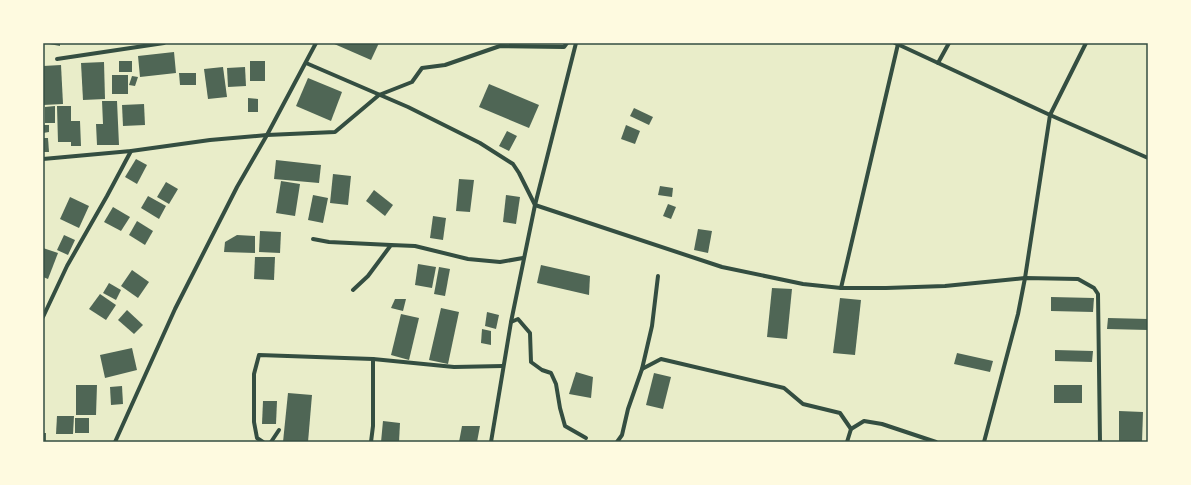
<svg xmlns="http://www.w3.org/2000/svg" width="1191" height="485" viewBox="0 0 1191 485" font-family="'Work Sans',sans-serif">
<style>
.building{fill:#4f6655}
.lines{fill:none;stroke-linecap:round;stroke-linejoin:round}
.minor{stroke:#344e41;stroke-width:4}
.neatline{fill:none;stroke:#344e41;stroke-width:1.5}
</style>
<rect width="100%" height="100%" fill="#e9edc9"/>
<!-- building -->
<g class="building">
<path d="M44,43H60V46Z"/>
<path d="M332,43H379L371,60Z"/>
<path d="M174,52L176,73L140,77L138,56Z"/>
<rect x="119" y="61" width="13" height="11"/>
<rect x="250" y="61" width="15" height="20"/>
<path d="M104,62L105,99L83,100L81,63Z"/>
<path d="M61,65L63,104L43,105V66Z"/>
<path d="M223,67L227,97L208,99L204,69Z"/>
<path d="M245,67L246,86L228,87L227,68Z"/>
<path d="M179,73H196V85H180Z"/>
<rect x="112" y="75" width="16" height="19"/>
<path d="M132,76L138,77L135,86L129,85Z"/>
<path d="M308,78L342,92L331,121L296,106Z"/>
<path d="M489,84L539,105L529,128L479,107Z"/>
<path d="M248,98L258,99V112H248Z"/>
<path d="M102,101H117L119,145H97L96,124H103Z"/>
<path d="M144,104L145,125L123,126L122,105Z"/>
<path d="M55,106V123H45V107Z"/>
<path d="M57,106H71V121H80L81,146H71V142H58Z"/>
<path d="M634,108L653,117L649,125L630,116Z"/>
<path d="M43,125H49V132L43,133Z"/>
<path d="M626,125L640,131L635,144L621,139Z"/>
<path d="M507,131L517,136L509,151L499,146Z"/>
<path d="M43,138H48L49,152H43Z"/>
<path d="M136,159L147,165L137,184L125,177Z"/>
<path d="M276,160L321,165L319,183L274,179Z"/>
<path d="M333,174L351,176L348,205L330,203Z"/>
<path d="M459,179L474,180L470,212L456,211Z"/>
<path d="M281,181L300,184L295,216L276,213Z"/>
<path d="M166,182L178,189L169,204L157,197Z"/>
<path d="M660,186L673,188L672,197L658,195Z"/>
<path d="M374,190L393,205L385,216L366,201Z"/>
<path d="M313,195L328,198L323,223L308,220Z"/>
<path d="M506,195L520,197L516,224L503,222Z"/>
<path d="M148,196L166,206L159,219L141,208Z"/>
<path d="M70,197L89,206L79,228L60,219Z"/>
<path d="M668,204L676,207L671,219L663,216Z"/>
<path d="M113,207L130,217L121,231L104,222Z"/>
<path d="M433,216L446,218L443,240L430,238Z"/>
<path d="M137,221L153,231L145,245L129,235Z"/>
<path d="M698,229L712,231L708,253L694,250Z"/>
<path d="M260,231L281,232L280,253L259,252Z"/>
<path d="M64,235L75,240L68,255L57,250Z"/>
<path d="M237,235L255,236V253L224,252L225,242Z"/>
<path d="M43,248L58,253L48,279L43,277Z"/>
<path d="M255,257H275L274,280L254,279Z"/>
<path d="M418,264L436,267L432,288L415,285Z"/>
<path d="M541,265L590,276L589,295L537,283Z"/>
<path d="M439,267L450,269L445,296L434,294Z"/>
<path d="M132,270L149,282L138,298L121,286Z"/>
<path d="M109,283L121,290L116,300L103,293Z"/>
<path d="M772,288L792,289L787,339L767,337Z"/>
<path d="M100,294L116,305L106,320L89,309Z"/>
<path d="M1051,297L1094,298L1093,312L1051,311Z"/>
<path d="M840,298L861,300L855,355L833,353Z"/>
<path d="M395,299H406L403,311L391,308Z"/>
<path d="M441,308L459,312L448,364L429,360Z"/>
<path d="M127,310L143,325L134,334L118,320Z"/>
<path d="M487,312L499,315L496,329L485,326Z"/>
<path d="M401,314L419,318L409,360L391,355Z"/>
<path d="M1108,318L1148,319V330L1107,329Z"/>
<path d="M482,329L491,331V345L481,343Z"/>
<path d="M132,348L137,370L105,378L100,355Z"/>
<path d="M1055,350L1093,351L1092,362L1055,361Z"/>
<path d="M957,353L993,361L990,372L954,364Z"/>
<path d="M576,372L593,377L591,398L569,394Z"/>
<path d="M654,373L671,377L663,409L646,405Z"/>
<path d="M76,385H97L96,415H76Z"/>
<rect x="1054" y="385" width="28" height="18"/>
<path d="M122,386L123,404L111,405L110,387Z"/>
<path d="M288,393L312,395L308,442H283Z"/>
<path d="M263,401H277L276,424H262Z"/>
<path d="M1119,411L1143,412L1142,442H1119Z"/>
<path d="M57,416H74L73,434H56Z"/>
<rect x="75" y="418" width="14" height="15"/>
<path d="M383,421L400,423L399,442H381Z"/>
<path d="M462,426H480L477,442H459Z"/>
<rect x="43" y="433" width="3" height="9"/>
</g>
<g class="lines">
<!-- minor -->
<g class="minor">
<path d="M895,43L1050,115L1148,158"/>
<path d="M57,59L164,43"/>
<path d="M306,63L408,107L480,143L513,164L519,173L535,205L722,267L803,284L841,288H886L945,286L1025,278L1078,279L1094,288L1098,294L1100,442"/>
<path d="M938,63L949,43"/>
<path d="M43,159L131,151L210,140L267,135L335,132L379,95L412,82L422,68L445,65L500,46L564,47L567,43"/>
<path d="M313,239L329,242L391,245"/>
<path d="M841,288L898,44"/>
<path d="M353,290L368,276L391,245L415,246L468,259L500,262L523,258"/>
<path d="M43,317L67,266L107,196L131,151"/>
<path d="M511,322L518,319L530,333L531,362L542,370L551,373L556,384L560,408L565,426L586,438"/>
<path d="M642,369L661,359L784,388L803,404L840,413L851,429"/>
<path d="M115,442L175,309L237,187L267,135L316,43"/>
<path d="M263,442L257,438L254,422V374L259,355L373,359L454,367L503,366"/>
<path d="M271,442L279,430"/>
<path d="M371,442L373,426V359"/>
<path d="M491,442L511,322L535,205L576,43"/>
<path d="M617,442L622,435L628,409L642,369L652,326L658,276"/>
<path d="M847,442L851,429L864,421L882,424L936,442"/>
<path d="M984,442L1018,314L1025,278L1050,115L1086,43"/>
</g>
</g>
<!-- border -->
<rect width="1191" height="485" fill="none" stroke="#fefae0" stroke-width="88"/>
<rect x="44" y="44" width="1103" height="397" class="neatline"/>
</svg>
